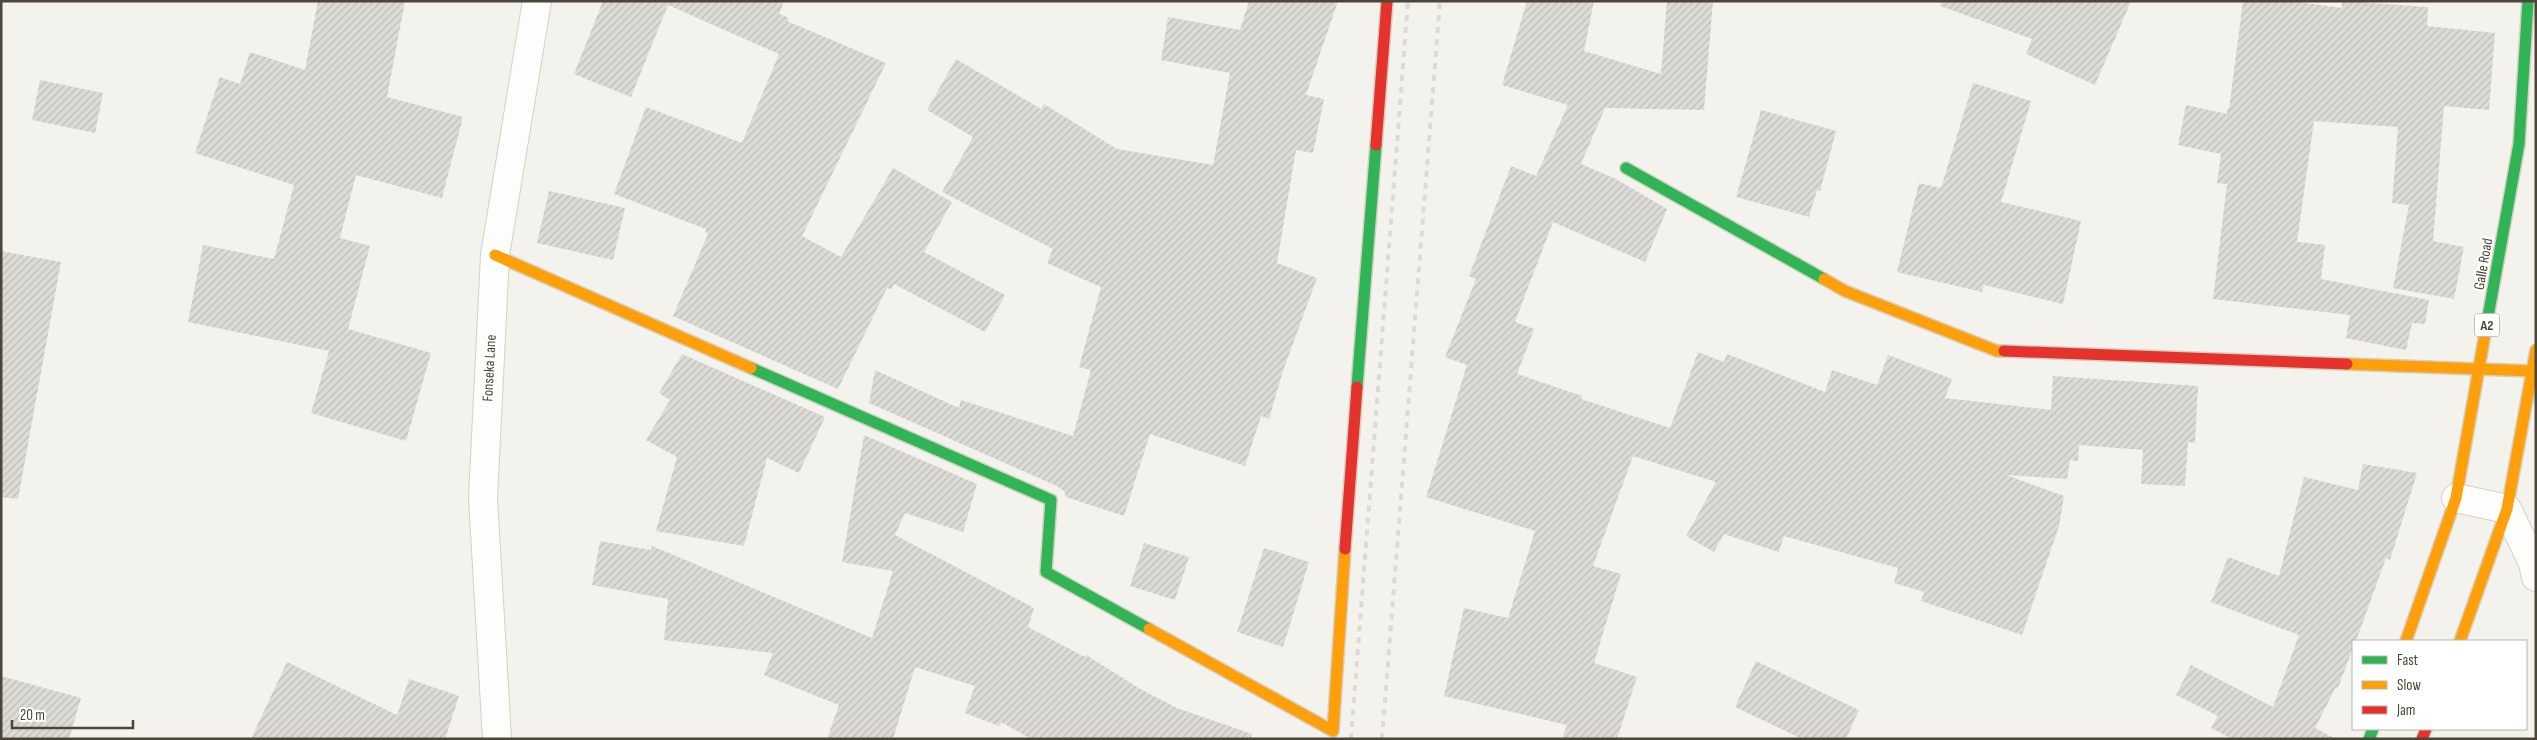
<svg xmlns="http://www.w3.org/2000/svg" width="2537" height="740" viewBox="0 0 2537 740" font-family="'Sofia Sans Condensed',sans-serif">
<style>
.building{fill:url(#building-hatch)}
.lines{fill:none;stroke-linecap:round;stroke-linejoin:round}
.street-casing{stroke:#d1d0ca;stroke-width:30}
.fast-casing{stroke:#d3d0c3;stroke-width:14}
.slow-casing{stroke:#d3d0c3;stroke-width:14}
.jam-casing{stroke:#d3d0c3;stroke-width:14}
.street{stroke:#fdfdfc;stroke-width:28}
.fast{stroke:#30b455;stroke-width:11}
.slow{stroke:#ff9f0a;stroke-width:11}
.jam{stroke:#e5322d;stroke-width:11}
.rail{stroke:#dadad9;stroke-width:4;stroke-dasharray:6 6;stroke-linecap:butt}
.labels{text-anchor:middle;stroke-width:4.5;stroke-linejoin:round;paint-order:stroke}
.shield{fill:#fff;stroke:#817e73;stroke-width:1}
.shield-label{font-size:14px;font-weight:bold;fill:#4b4637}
.street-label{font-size:15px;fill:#4b4637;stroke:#fff}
</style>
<defs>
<pattern id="building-hatch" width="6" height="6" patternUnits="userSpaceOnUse" patternTransform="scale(1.25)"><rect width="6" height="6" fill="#dddbd5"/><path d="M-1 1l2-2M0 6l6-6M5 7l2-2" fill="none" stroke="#bfbdb7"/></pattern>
</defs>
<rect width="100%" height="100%" fill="#f3f2ed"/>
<!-- building -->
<g class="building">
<path d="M318,1H405L387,97L463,117L442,198L356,175L340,238L370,246L348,329L431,353L406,441L311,413L329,351L188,322L203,245L274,259L294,185L195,153L220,77L240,84L250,52L305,70Z"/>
<path d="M603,1H784L779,14L789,18L787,21L886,63L802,236L841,257L893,168L952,202L924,252L1005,295L985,332L894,284L891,289L887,288L838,389L673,316L708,234L705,232L706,229L614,194L646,107L742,143L779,54L668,5L631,97L574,74Z"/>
<path d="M1249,1H1338L1306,95L1324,99L1313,153L1296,150L1277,263L1317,278L1283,371L1269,419L1261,416L1245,466L1150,434L1124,516L1066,497L1064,491L1057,486L869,403L875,370L959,408L961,400L1073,436L1091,370L1079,367L1101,287L1047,263L1053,249L942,192L973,137L927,110L956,59L1041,109L1044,104L1117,149L1213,165L1230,73L1161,60L1168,17L1240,30Z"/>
<path d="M1527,1H1594L1584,51L1661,74L1667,1H1713L1704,110L1605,108L1581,164L1616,179L1667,209L1645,262L1553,222L1515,322L1534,329L1517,374L1582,396L1581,399L1670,428L1698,352L1724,362L1727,354L1825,392L1832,370L1877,385L1888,355L1952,379L1945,398L2051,410L2053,376L2198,386L2195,443L2188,442L2185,486L2141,484L2143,450L2079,445L2078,461L2070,460L2067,479L2006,475L2064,496L2059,526L2022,635L1921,601L1924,592L1894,583L1898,568L1784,536L1779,552L1724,534L1714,552L1686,536L1716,482L1633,456L1593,566L1621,574L1594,663L1637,677L1617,739H1562L1567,725L1444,696L1464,608L1508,618L1535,531L1426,497L1467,365L1445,357L1476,279L1469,276L1511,166L1536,176L1568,105L1502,85Z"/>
<path d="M1941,1H2131L2095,85L2026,54L2032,39L1940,6Z"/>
<path d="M2243,1H2290L2342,8V1L2428,7L2427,26L2495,33L2489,110L2444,106L2433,241L2464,247L2454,299L2393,288L2409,205L2392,203L2398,127L2314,121L2297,242L2325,245L2321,279L2429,300L2425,324L2412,323L2406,350L2346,338L2350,315L2213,299L2227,184L2217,183L2221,154L2178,145L2186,105L2227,114V109H2229Z"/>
<path d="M40,80L103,93L95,133L32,120Z"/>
<path d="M1973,83L2031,101L2001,202L2081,221L2063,304L1984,285L1982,292L1897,272L1919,183L1941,188Z"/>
<path d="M1761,110L1836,131L1820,191L1817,190L1809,217L1736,197Z"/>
<path d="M549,191L625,208L613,260L537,243Z"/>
<path d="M1,251L61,262L18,499L1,497Z"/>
<path d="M682,354L825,417L799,473L767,458L744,546L656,531L677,457L646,440L670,400L659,393Z"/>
<path d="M864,435L977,484L963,532L905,513L895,535L1034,608L1028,627L1085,657L1086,655L1142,690L1177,708L1252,734L1251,739H1031L1001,722L999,726L965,713L975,686L915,667L893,739H827L839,705L764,675L773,653L664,640L668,599L592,585L600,541L651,550L652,546L872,638L893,571L842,562Z"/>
<path d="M2363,464L2417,473L2390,560L2386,558L2356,641H2353V648L2338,688L2336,687L2315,728L2336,739H2232L2211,728L2218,716L2176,695L2191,665L2273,707L2299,635L2211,602L2228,557L2279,576L2304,477L2358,490Z"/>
<path d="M1144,543L1189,557L1175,600L1130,586Z"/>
<path d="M1264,548L1309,562L1283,647L1237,632Z"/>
<path d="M1756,661L1859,710L1846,739H1802L1735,707Z"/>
<path d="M287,662L397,715L409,679L459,696L445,739H251Z"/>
<path d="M1,676L81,698L69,739H1Z"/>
</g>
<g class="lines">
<defs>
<g id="street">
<path d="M2456,498L2507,509L2533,563L2536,577"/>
<path d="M497,739L483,498L495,255L537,1"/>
</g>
<g id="fast">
<path d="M1626,168L1824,279"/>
<path d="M2486,328L2519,144L2528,1"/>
<path d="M751,368L1051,500L1046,572L1149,629"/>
<path d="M1357,387L1376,145"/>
<path d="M2369,739L2373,729"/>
</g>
<g id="slow">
<path d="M495,255L751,368"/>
<path d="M1824,279L1845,291L1997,351H2004"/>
<path d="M2347,364L2532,371"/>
<path d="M1149,629L1333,731L1345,549"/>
<path d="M2406,641L2456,498L2486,328"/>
<path d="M2460,641L2507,509L2536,350"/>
</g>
<g id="jam">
<path d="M1376,145L1387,1"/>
<path d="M2004,351L2347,364"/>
<path d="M1345,549L1357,387"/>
<path d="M2422,739L2426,729"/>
</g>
</defs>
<!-- street casing -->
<use href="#street" class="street-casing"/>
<!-- fast casing -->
<use href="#fast" class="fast-casing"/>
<!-- slow casing -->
<use href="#slow" class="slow-casing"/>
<!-- jam casing -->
<use href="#jam" class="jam-casing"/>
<!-- street -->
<use href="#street" class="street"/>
<!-- fast -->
<use href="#fast" class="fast"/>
<!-- slow -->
<use href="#slow" class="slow"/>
<!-- jam -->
<use href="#jam" class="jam"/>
<!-- rail -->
<g class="rail">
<path d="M1351,739L1408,1"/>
<path d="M1382,739L1440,1"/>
</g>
</g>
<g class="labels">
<!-- shield labels -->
<rect class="shield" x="2474.5" y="313.5" width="25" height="23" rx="4"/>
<g class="shield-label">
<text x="2487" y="330">A2</text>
</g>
<!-- street labels -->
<g class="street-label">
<text transform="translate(2483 264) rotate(-80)" y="5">Galle Road</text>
<text transform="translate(489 368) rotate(-87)" y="5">Fonseka Lane</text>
</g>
</g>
<!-- border -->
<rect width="2537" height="740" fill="none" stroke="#4b4637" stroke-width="5"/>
<!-- legend -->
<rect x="2352" y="640" width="175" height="90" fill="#ffffff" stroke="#b7b5af"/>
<rect x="2362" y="656" width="25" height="8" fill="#30b455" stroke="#b7b5af"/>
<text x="2397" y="665" font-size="15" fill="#4b4637">Fast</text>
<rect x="2362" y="681" width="25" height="8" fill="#ff9f0a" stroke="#b7b5af"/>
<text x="2397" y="690" font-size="15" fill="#4b4637">Slow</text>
<rect x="2362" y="706" width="25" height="8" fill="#e5322d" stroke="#b7b5af"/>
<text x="2397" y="715" font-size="15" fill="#4b4637">Jam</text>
<!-- scale -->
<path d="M12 720v8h121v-8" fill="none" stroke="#4b4637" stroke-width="2.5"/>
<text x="20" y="720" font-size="15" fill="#4b4637" stroke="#ffffff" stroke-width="4" paint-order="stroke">20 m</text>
</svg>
